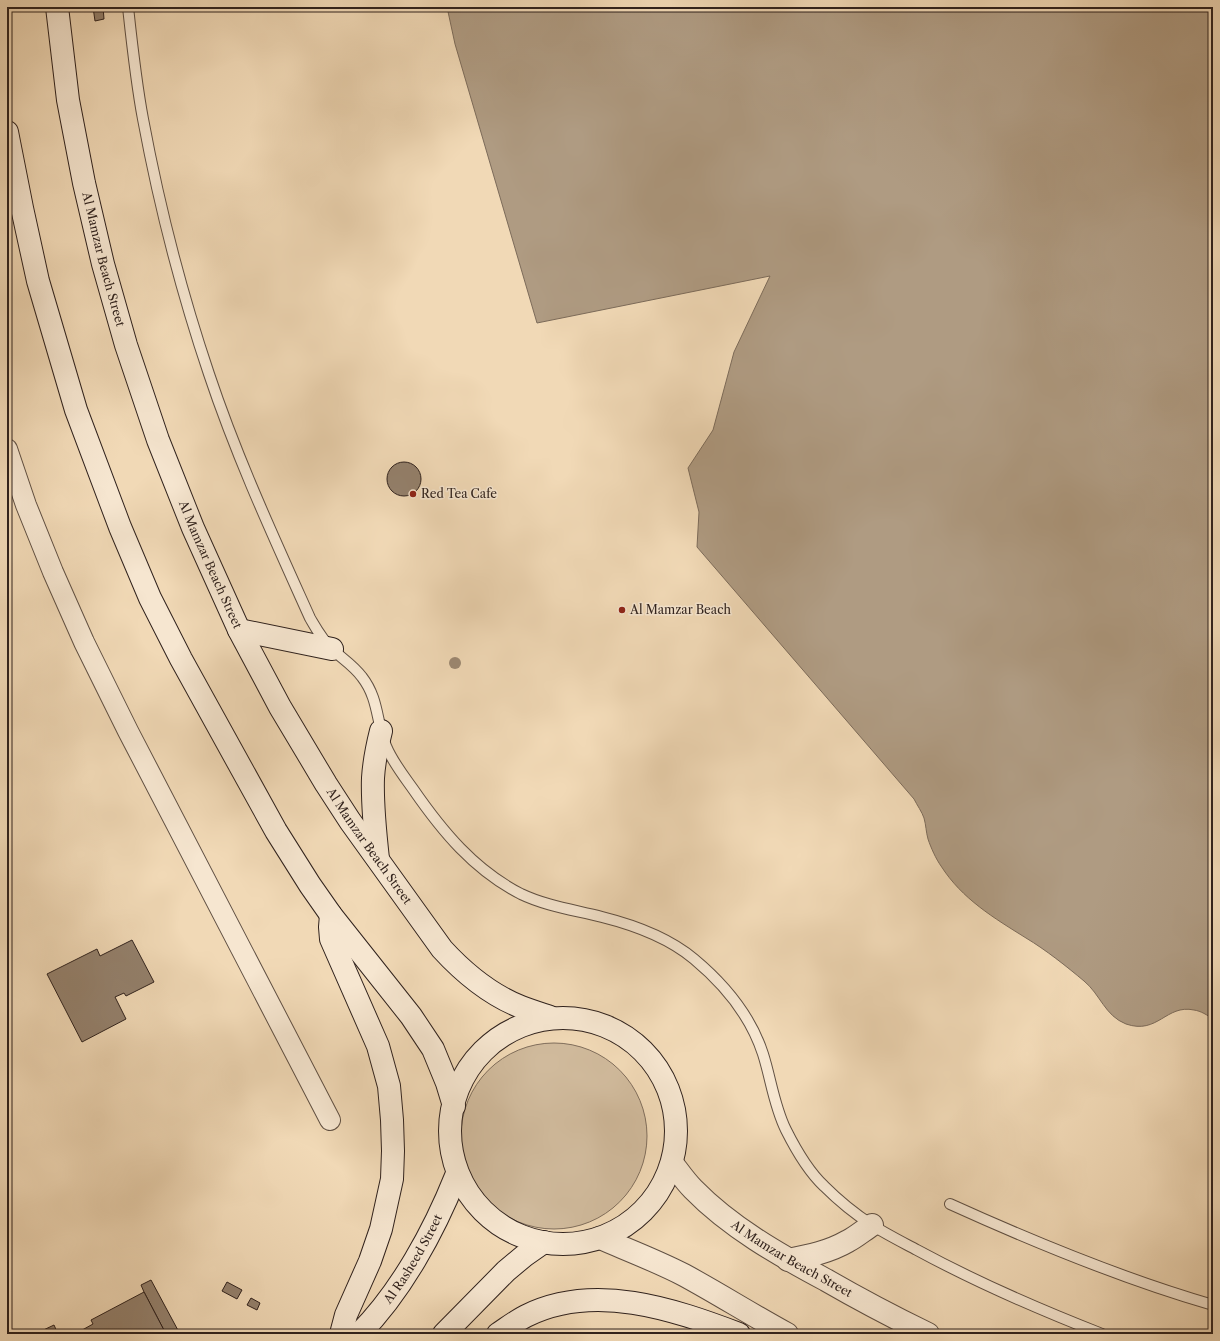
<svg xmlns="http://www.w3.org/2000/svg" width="1220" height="1341" viewBox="0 0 1220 1341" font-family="'Libre Caslon Text',serif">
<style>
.green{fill:#d0ba9c;stroke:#806e5c}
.water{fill:#af9b82;stroke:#7c6b5a}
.building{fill:#94816d;stroke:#30221d}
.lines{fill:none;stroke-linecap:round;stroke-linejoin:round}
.service-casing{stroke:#605043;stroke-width:12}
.minor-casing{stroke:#605043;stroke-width:22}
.tertiary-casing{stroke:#605043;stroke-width:24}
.secondary-casing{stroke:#30221d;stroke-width:24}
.service{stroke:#f6e6d0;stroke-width:10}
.minor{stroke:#f6e6d0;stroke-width:20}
.tertiary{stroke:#f6e6d0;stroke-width:22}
.secondary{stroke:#f6e6d0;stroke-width:22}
.tree{fill:#9d8973}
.poi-dot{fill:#8f2418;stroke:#f6e6d0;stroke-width:1.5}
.labels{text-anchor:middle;stroke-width:3;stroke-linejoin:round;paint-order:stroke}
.street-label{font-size:12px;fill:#30221d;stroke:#f6e6d0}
.poi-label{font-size:12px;fill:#30221d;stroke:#f6e6d0;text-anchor:start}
</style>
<rect width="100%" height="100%" fill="#f1d9b6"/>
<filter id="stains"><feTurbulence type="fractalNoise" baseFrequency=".005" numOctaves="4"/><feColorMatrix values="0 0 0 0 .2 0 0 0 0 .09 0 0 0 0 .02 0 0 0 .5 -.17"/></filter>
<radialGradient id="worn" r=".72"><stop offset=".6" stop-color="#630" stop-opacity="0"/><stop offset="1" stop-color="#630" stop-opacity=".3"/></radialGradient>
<!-- green -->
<circle class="green" cx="554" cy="1136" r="93"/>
<!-- water -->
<path class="water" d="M447,7H1213V1019C1207,1015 1201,1011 1194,1010C1166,1004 1158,1035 1126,1024C1105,1016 1100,994 1084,981C1066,966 1046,950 1026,938C994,918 962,899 941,866C936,859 931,848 928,839C926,832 926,825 924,818C922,812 917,805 914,799L697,547L699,512L688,468L713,430L734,352L770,276L537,323L455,44Z"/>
<!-- building -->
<g class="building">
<path d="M93,7H103L104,19L95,21Z"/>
<circle cx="404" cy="479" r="17"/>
<path d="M132,940L154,982L126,996L124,993L115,997L126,1019L82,1042L47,974L97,949L100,956Z"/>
<path d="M151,1280L180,1334H166L144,1292L141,1285Z"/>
<path d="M227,1282L242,1290L237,1299L222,1291Z"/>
<path d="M144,1292L166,1334H75L93,1324L91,1320Z"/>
<path d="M251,1298L260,1303L257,1310L247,1305Z"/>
<path d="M54,1325L58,1334H35Z"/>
</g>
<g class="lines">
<defs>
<g id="service">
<path d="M128,7C132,44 136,82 143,119C159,205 181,291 209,374C237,458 274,538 310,618C317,630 323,641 333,650C343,659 354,666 362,677C379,699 376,721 386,746C392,761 403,775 413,789C442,831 474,870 521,894C546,906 575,910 602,917C634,925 669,938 694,959C724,984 751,1017 763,1054C771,1079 774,1106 786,1130C796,1150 808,1171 824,1186C838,1200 855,1214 872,1225C886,1234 902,1242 917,1250C976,1282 1038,1309 1102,1334"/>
<path d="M950,1204C1036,1243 1123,1279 1213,1305"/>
</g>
<path id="minor" d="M7,449L26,505L53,572L84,642L128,731L330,1120"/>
<g id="tertiary">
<path id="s1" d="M672,1163C679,1172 685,1181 693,1189C730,1227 779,1255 826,1280C859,1299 893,1317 928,1334"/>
<path d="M600,1238C628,1250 657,1261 684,1275C719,1294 752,1315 787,1334"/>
<path d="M788,1260C809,1256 829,1252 848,1241C856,1237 864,1230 872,1225"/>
</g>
<g id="secondary">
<path id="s2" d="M57,7L68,100L84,183L103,264L126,345L158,440L193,528L239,630L280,707L326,784L350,821L442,949C464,973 491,995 521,1007C531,1011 541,1014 550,1017"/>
<path d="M7,132L22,208L38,281L76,410L120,527L150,598L181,659L276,831L310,885L331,915L411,1016L433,1049L447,1083L454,1106"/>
<path d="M239,630L332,649"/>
<path d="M378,859C375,832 372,805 373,778C374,762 377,747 381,731"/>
<path d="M331,915L330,927L331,939L378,1046L389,1086L392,1120L393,1151L392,1179L381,1229L370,1261L346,1315L341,1334"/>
<circle cx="563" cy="1131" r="113"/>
<path id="s3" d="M359,1334C401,1292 434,1231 456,1176"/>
<path d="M444,1334L506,1271L524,1256L544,1242"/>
<path d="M498,1334C507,1328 516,1321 526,1316C594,1282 673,1309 739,1334"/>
</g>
</defs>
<!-- service casing -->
<use href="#service" class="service-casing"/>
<!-- minor casing -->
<use href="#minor" class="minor-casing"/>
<!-- tertiary casing -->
<use href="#tertiary" class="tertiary-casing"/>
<!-- secondary casing -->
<use href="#secondary" class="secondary-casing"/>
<!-- service -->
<use href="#service" class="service"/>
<!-- minor -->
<use href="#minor" class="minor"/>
<!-- tertiary -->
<use href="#tertiary" class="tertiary"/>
<!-- secondary -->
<use href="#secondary" class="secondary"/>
</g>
<!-- trees -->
<circle class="tree" cx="455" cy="663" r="6"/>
<!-- markers -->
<g class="poi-dot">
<circle cx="413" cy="494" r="4"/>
<circle cx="622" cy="610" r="4"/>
</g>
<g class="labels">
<!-- street labels -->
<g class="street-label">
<text dy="4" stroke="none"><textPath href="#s2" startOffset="257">Al Mamzar Beach Street</textPath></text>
<text dy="4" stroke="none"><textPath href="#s2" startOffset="581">Al Mamzar Beach Street</textPath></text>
<text dy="4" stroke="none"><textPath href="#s2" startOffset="905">Al Mamzar Beach Street</textPath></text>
<text dy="4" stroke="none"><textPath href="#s3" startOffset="93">Al Rasheed Street</textPath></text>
<text dy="4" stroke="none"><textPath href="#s1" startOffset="155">Al Mamzar Beach Street</textPath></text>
</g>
<!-- poi labels -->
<g class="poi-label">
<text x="421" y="498">Red Tea Cafe</text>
<text x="630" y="614">Al Mamzar Beach</text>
</g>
</g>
<!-- margin -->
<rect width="1220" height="1341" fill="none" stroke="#f1d9b6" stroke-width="24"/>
<rect x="8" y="8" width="1204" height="1325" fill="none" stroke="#30221d" stroke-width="2"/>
<rect x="12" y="12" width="1196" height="1317" fill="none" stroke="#30221d"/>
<rect width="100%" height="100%" filter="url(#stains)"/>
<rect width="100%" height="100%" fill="url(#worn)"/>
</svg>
